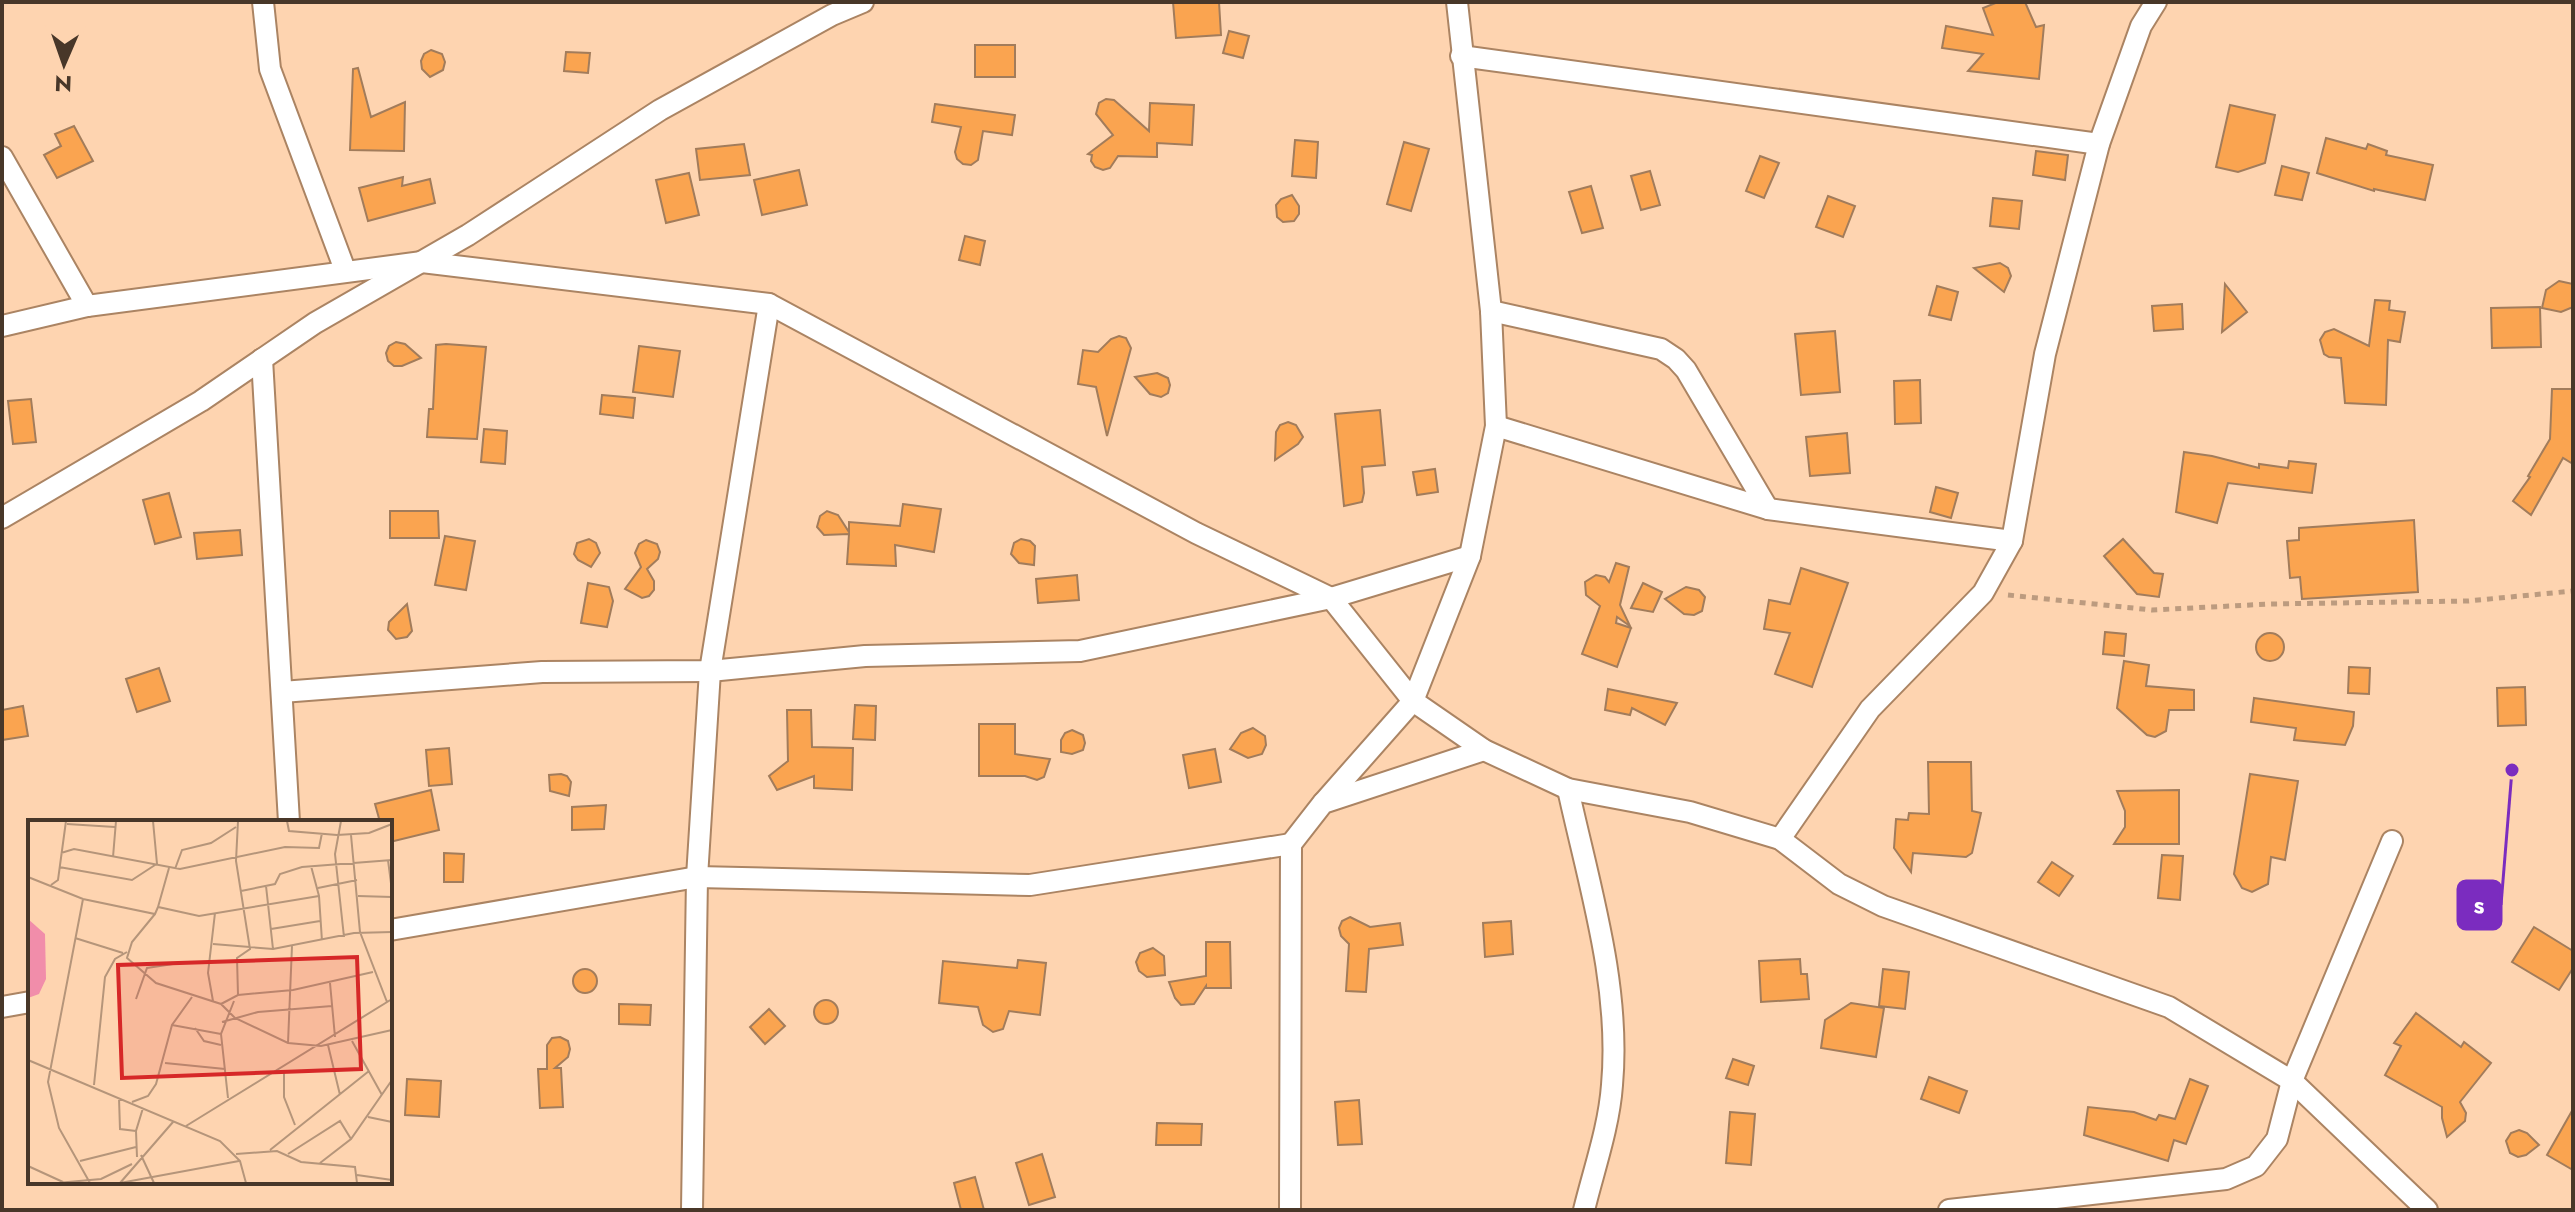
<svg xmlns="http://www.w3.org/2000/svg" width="2575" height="1212" viewBox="0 0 2575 1212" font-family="Jost,sans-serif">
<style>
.building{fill:#faa450;stroke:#a27c5b;stroke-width:2}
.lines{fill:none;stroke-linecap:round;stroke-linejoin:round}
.street-casing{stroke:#ab8463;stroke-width:24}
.path{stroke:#bc9b7f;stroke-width:5;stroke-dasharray:6 6;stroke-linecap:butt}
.street{stroke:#fff;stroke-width:20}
.inset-road{fill:none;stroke:#b5957a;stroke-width:2}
.view{fill:#d62828;fill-opacity:0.15;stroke:#d62828;stroke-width:4}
.inset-edge{fill:none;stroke:#483729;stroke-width:4}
.leader{fill:none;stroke:#7b2cbf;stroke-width:3}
.callout-dot{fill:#7b2cbf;stroke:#fed4b0;stroke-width:3}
.callout{fill:#7b2cbf;stroke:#7b2cbf;stroke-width:3}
.callout-label{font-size:24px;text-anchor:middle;font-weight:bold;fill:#fff}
</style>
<rect width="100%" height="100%" fill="#fed4b0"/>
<!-- building -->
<g class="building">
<path d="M1173,2H1219L1221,35L1176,38Z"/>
<path d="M1998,2H2025L2036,27L2044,25L2039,79L1968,71L1983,54L1942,48L1946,26L1993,35L1983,8Z"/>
<path d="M1229,31L1249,36L1243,58L1223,53Z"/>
<rect x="975" y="45" width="40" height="32"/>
<path d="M431,50L442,54L445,62L443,70L430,77L422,69L421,61L424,54Z"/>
<path d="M566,52L590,53L588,73L564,71Z"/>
<path d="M358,68L371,117L405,102L404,151L350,150L353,69Z"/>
<path d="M1106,99L1114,100L1149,131L1150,103L1194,105L1192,145L1157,143V157L1118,156L1110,168L1103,170L1095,167L1091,161L1092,155L1088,154L1113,135L1096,114L1099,103Z"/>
<path d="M935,104L1015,115L1012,135L983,131L978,160L971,165L963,164L957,159L955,152L961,127L932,122Z"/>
<path d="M2230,105L2275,115L2265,163L2238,172L2216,167Z"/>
<path d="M74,126L93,161L57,178L44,155L61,146L55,134Z"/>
<path d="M2326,138L2366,149L2368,144L2387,151L2386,155L2433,165L2425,200L2374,189V191L2317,173Z"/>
<path d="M1295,140L1318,142L1316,178L1292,176Z"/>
<path d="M1404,142L1429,149L1411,211L1387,204Z"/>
<path d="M744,144L750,175L700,180L696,149Z"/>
<path d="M2036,151L2068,155L2065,180L2033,175Z"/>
<path d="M1760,156L1779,163L1764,198L1746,191Z"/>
<path d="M2282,166L2309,173L2302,200L2275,195Z"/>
<path d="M799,170L807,205L762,215L754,180Z"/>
<path d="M1650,171L1660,205L1641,210L1631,176Z"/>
<path d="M689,173L699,215L666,223L656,180Z"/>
<path d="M403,177L402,186L430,179L435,203L368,221L359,188Z"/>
<path d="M1591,186L1603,228L1582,233L1569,192Z"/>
<path d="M1292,195L1299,206V214L1294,221L1283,222L1277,217L1276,205L1281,199Z"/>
<path d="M1828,196L1855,206L1843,237L1816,227Z"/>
<path d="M1993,198L2022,201L2019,229L1990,226Z"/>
<path d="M965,236L985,241L980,265L959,260Z"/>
<path d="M2000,263L2008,268L2011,276L2004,292L1974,268Z"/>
<path d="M2559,281L2573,284V307L2561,312L2542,308L2546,290Z"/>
<path d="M2225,284L2247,312L2222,332Z"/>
<path d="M1937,286L1958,292L1951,320L1929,315Z"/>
<path d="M2375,300L2390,301L2389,310L2405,312L2400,342L2388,340L2386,405L2345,403L2341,358L2329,357L2324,354L2320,340L2325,332L2334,329L2369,346Z"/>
<path d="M2182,304L2183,329L2154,331L2152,306Z"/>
<path d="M2540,307L2541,347L2492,348L2491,308Z"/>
<path d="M1835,331L1840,392L1801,395L1795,334Z"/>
<path d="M1119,336L1126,338L1131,348L1107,436L1096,387L1078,384L1083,350L1098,352L1111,339Z"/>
<path d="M396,342L405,344L421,358L402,366H394L388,361L386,353L389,346Z"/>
<path d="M446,344L486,347L477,439L427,437L429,409H433L436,345Z"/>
<path d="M639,346L680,351L673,397L633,392Z"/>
<path d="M1157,373L1168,378L1170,385L1168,393L1161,397L1150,394L1135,377Z"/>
<path d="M1920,380L1921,423L1895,424L1894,381Z"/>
<path d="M2552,389H2573V464L2563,458L2531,515L2513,501L2530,477L2528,476L2550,439Z"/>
<path d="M602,395L635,398L633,418L600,414Z"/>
<path d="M31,399L36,442L13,444L8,401Z"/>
<path d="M1380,410L1385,465L1362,467L1364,493L1362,502L1344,506L1335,414Z"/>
<path d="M1288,422L1296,425L1303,437L1298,444L1275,460L1276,432L1280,425Z"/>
<path d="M484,429L507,431L505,464L481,462Z"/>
<path d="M1847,433L1850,473L1810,476L1806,437Z"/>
<path d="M2184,452L2212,456L2259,468V464L2288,468L2289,461L2316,464L2312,493L2228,483L2217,523L2176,512Z"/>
<path d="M1435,469L1438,492L1417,495L1413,472Z"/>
<path d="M1936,487L1958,493L1951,518L1930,512Z"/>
<path d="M169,493L181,537L155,544L143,500Z"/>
<path d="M903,504L941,509L934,552L895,545L896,566L847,564L849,534L824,535L817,527L820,516L827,511L838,515L849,532V522L900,526Z"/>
<path d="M390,511H438L439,538H390Z"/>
<path d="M2414,520L2418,592L2302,599L2300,577L2290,578L2287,541L2299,540V528Z"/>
<path d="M240,530L242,555L197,559L194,533Z"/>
<path d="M445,536L475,541L466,590L435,585Z"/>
<path d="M589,539L596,543L600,553L591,567L578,560L574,554L577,543Z"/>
<path d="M1021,539L1030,541L1035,546L1034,565L1019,563L1011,554L1014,543Z"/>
<path d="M2123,539L2154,573L2163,574L2159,597L2137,594L2104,556Z"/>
<path d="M646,540L657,544L660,552L658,559L647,569L654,581V590L649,596L642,598L625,589L641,567L635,553L639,544Z"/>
<path d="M1616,563L1629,567L1620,605L1630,626L1617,617L1616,623L1631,628L1617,667L1582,654L1600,606L1586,595L1585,582L1596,575L1605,577L1609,582Z"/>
<path d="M1801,568L1848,583L1812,687L1775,674L1790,633L1764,629L1769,600L1790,604Z"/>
<path d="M1077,575L1079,600L1038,603L1036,579Z"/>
<path d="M588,583L609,587L613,601L607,627L581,623Z"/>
<path d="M1643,583L1662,592L1653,612L1631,608Z"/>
<path d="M1686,587L1699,590L1705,597L1702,611L1694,615L1684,614L1665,599Z"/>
<path d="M407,604L412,631L407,637L396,639L388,630L389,622Z"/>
<path d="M2105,632L2126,634L2124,656L2103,654Z"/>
<circle cx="2270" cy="647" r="14"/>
<path d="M2124,661L2149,665L2146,686L2194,690V710H2169L2166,731L2155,737L2147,735L2117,708Z"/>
<path d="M2349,667L2370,668L2369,694L2348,693Z"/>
<path d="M159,668L170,701L137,712L126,679Z"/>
<path d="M2525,687L2526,725L2498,726L2497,688Z"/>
<path d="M1608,689L1677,703L1665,725L1632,708L1630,715L1605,710Z"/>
<path d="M2254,698L2354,712L2353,726L2345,745L2294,740L2296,728L2251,722Z"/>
<path d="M855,705L876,706L875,740L853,739Z"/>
<path d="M23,706L28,736L2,740V710Z"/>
<path d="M787,710H811L812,747L853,748L852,790L814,788V776L777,790L769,776L788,761Z"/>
<path d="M979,724H1015V754L1050,759L1044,777L1037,780L1025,776H979Z"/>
<path d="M1253,728L1265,736L1266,745L1262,754L1248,758L1230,749L1241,733Z"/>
<path d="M1072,730L1083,735L1085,743L1083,750L1072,754L1061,752V740L1065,733Z"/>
<path d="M449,748L452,784L429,786L426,750Z"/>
<path d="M1215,749L1221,782L1189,788L1183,755Z"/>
<path d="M1928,762H1971L1972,811L1981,813L1972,853L1966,857L1913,853L1911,872L1894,848L1896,819L1908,820L1909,813L1929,814Z"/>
<path d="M561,774L567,776L571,782L569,796L550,791L549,775Z"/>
<path d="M2250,774L2298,781L2285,860L2271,857L2268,884L2252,892L2242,888L2234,874Z"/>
<path d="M431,790L439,830L390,842V822H380L375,804Z"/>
<path d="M2179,790V844H2114L2125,827V811L2117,791Z"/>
<path d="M606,805L604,829L572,830V807Z"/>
<path d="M444,853L464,854L463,882H444Z"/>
<path d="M2162,855L2183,856L2180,900L2158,898Z"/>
<path d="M2052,862L2073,876L2059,896L2038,882Z"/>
<path d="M1350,917L1370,927L1400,923L1403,945L1369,949L1366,992L1346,991L1349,944L1341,936L1339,928L1342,921Z"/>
<path d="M1511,921L1513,954L1485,957L1483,923Z"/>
<path d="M2534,927L2573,951V968L2559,990L2512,962Z"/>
<path d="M1206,942H1230L1231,988H1206V986L1194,1004L1181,1005L1175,998L1169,982L1206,976Z"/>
<path d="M1153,948L1164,956L1165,975L1147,977L1139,971L1136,962L1140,953Z"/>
<path d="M1800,959L1801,974H1807L1809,999L1761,1002L1759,961Z"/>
<path d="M1018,960L1046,963L1040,1015L1009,1011L1003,1029L993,1032L983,1025L978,1007L939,1003L943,961L1017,968Z"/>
<circle cx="585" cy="981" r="12"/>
<path d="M1883,969L1909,972L1905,1009L1879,1006Z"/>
<circle cx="826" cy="1012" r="12"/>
<path d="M1851,1003L1884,1008L1876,1057L1821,1048L1825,1020Z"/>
<path d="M619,1004L651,1005L650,1025L619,1024Z"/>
<path d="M769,1009L785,1026L765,1044L750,1027Z"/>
<path d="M2416,1013L2461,1047L2464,1042L2491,1063L2460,1102L2466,1113L2465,1121L2447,1137L2442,1118V1107L2385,1075L2401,1046L2394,1043Z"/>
<path d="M560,1037L568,1041L570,1049L568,1057L555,1068H561L563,1107L540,1108L538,1069H547V1045L552,1038Z"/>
<path d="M1733,1059L1754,1066L1748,1085L1726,1078Z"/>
<path d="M1929,1077L1967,1091L1959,1113L1921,1099Z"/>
<path d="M407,1079L441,1081L439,1117L405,1115Z"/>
<path d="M2190,1079L2208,1086L2186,1144L2174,1140L2168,1161L2084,1135L2088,1107L2134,1112L2156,1120L2159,1115L2175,1119Z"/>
<path d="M1359,1100L1362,1144L1338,1145L1335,1102Z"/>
<path d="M2573,1109V1170L2547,1155Z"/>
<path d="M1730,1112L1755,1114L1751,1165L1726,1163Z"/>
<path d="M1157,1123L1202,1124L1201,1145H1156Z"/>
<path d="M2519,1130L2527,1133L2539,1145L2526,1155L2518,1157L2510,1153L2506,1141L2511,1133Z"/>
<path d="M1042,1154L1055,1197L1029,1205L1016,1163Z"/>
<path d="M975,1177L984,1210H961L954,1183Z"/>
</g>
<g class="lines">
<defs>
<g id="street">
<path d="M263,2L270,69L345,270"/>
<path d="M1461,56L2099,144"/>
<path d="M2,157L87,306"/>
<path d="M1491,311L1661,349L1676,359L1686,370L1768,509"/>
<path d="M2,326L87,306L422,262L769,304L1196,533L1331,598L1413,701L1484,750L1568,789L1690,812L1780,839L1839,884L1883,906L2169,1007L2292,1081L2427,1210"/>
<path d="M262,359L289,822"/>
<path d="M1496,426L1768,509L2012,541"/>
<path d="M2,518L201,401L315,323L468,235L660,110L832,15L863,2"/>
<path d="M282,692L542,672L710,671L865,656L1080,651L1331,598L1470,556"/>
<path d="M1568,789C1589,885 1621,986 1612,1085C1609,1127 1594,1169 1584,1210"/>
<path d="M1323,803L1413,701L1470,556L1496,426L1491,311L1457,2"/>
<path d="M1780,839L1870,709L1983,593L2012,541L2045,354L2099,144L2141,26L2156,2"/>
<path d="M390,930L697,877L1030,885L1291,844"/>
<path d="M2,1007L30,1002"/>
<path d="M692,1210L697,877L710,671L769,304"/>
<path d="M1290,1210L1291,844L1323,803L1484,750"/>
<path d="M1949,1210L2226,1179L2256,1166L2277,1139L2292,1081L2392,841"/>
</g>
</defs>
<!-- street casing -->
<use href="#street" class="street-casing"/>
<!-- path -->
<path class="path" d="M2008,595L2152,610L2270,604L2468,601L2573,591"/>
<!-- street -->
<use href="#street" class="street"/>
</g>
<!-- overview -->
<g transform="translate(28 820)">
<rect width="364" height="364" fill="#fed4b0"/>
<path d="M0,99L17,114L18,159L11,174L0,178Z" fill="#f18daa"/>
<path class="inset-road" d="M125,1L129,44M210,1L208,41L222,129L209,138L210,175M259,1L261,11L309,15L341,13L364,4M313,1L307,34L316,117M39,4L87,7M323,15L332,112L359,182M33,33L46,29L152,49L257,27L291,28L294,13M85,37L88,1M360,40L364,71M283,46L291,76L294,121M31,47L104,60L127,45M147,49L154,30L183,23L208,7M0,57L55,79L127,94L130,87L171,96L291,76M23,65L30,60L38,1M238,66L245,129M290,68L329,60M213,71L247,64L252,54L274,47L364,40M330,76L364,77M55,79L20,262L31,308L62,363M130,87L141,48M127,94L104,122L99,138L128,163L193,184L207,198L260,223L293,226L364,210M243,109L292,101M47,118L95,133M185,124L245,129L326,113L364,112M302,163L307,217M108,179L119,148L158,142M185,181L180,153L187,93M193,184L210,175L265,170L345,152M194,202L230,192L304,186M144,205L193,214M167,208L176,221L193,225M324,221L354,275M260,223L264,126M300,225L312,275M0,240L192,321L212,341L218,363M137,243L197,249M256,250V277L267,305M66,265L77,157L87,139L99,132M91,278L92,309L108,311M200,278L193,214L206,181M104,282L120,276L128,264L144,205L164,177M340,297L364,302M158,306L364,179M242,330L341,251M208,334L249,331L273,342L327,347L329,363M260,334L312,301L323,319M113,335L126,363M109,337L108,311L115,288M52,341L108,327M292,343L323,319L364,260M0,346L35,362M329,355L364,360M29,363L73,359L104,344M92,363L211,341M92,363L145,302"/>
<path class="view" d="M329,137L333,249L94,258L90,145Z"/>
<rect width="364" height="364" class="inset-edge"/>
</g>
<!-- callouts -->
<path class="leader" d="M2512 770L2501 905"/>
<circle class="callout-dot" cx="2512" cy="770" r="8"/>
<rect class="callout" x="2458" y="881" width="43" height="48" rx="8"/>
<g class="callout-label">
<text x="2479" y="913">s</text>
</g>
<!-- border -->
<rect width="2575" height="1212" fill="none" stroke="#483729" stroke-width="8"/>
<!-- north arrow -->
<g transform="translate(64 64) rotate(182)" stroke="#fed4b0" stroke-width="6" paint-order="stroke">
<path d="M0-6L14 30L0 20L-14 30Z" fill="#483729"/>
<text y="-12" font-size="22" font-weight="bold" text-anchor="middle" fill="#483729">N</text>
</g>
</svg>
